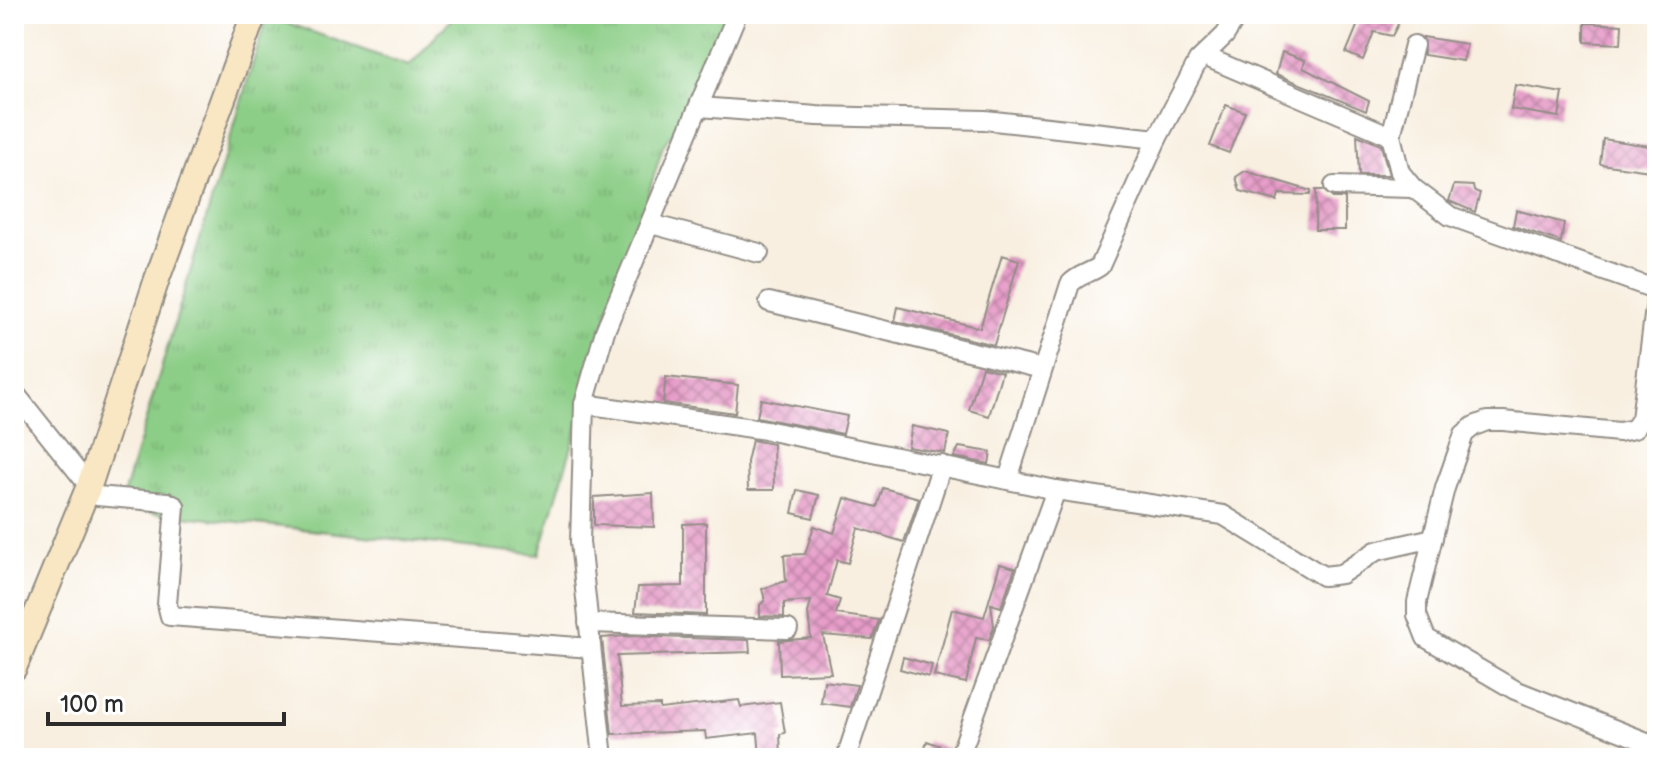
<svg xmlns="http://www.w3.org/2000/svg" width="1671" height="772" viewBox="0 0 1671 772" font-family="'Balsamiq Sans',sans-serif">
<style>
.grass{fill:url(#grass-tufts);stroke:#5c7c59;stroke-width:2}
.building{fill:url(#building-cross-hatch)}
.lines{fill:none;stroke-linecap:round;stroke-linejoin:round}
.street-casing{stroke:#928d86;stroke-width:22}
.secondary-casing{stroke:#928d86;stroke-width:28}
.street{stroke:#fff;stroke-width:18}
.secondary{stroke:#f9e7c3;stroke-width:24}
</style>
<defs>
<pattern id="grass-tufts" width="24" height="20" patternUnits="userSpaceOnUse" patternTransform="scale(2)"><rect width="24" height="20" fill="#8cce87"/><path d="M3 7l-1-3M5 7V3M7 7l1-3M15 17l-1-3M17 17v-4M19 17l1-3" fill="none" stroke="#79b175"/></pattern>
<pattern id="building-cross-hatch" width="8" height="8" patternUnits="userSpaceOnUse" patternTransform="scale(2)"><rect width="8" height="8" fill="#e79dc9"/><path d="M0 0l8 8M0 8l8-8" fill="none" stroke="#bb80a3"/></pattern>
</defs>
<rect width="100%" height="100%" fill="#fff"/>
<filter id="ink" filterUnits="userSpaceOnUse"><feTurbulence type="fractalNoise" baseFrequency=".0125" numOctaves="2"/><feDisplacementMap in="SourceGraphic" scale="16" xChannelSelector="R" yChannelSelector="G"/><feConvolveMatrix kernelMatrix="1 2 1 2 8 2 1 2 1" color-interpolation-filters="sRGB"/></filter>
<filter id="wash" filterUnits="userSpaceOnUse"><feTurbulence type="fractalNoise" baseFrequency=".006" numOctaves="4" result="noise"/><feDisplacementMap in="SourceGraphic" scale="32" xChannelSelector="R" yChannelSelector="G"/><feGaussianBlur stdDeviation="1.8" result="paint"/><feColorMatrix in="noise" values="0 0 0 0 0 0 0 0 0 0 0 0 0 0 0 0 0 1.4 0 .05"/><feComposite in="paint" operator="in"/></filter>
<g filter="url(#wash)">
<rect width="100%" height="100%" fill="#f8efe0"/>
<!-- grass -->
<path class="grass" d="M456,14H731L699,94L663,146L539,555L119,509L267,16L409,66Z"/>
<g id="blocks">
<!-- building -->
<g class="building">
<path d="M1358,14H1382L1400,20L1392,36L1374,32L1363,60L1346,53L1358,24Z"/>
<path d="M1585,23L1622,25L1621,44L1585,42Z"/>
<path d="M1423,37L1467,44L1463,61L1424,55Z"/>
<path d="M1282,52L1305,60L1303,68L1369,101L1366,111L1276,74Z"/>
<path d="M1515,85L1563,93L1559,117L1511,109Z"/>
<path d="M1226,105L1245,112L1229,153L1210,146Z"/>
<path d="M1357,135L1381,145L1389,175H1359Z"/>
<path d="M1603,139L1657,147V172L1600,164Z"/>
<path d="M1245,171L1311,191L1310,195L1279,194L1277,201L1240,191L1236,177Z"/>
<path d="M1454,185L1473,186L1474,191L1480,193L1475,212L1449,201Z"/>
<path d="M1316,190H1323L1333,198H1345V230H1315Z"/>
<path d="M1516,210L1564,223L1561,242L1513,226Z"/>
<path d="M1002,255L1019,260L994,345L895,321L898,307L980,328Z"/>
<path d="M982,367L1002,372L989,416L969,410Z"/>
<path d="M666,377L738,385L735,413L663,403Z"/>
<path d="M761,399L847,416L843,434L757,417Z"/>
<path d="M912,426L949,434L945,453L908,447Z"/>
<path d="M752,440L773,444L774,490H748L747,462Z"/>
<path d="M959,447L991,452L989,464L954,457Z"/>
<path d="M883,488L919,498L904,542L858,528L848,563L837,560L827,596L840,600L836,614L879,620L872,639L823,635L831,673L780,675L779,641L811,638L808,613L811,601L784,603V617L760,616V605L765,600L762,589L786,581L784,555L805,554L814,526L834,533L845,498L877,507Z"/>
<path d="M797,490L819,495L813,518L792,513Z"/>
<path d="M653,493L654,527L594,525V497Z"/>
<path d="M706,523V615L635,612L638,587L683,586V524Z"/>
<path d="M1000,564L1015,568L1001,607L991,604L994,626L989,640L976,638L966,683L934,676L952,609L984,617Z"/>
<path d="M625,636L749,640L750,652L617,656L622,706L660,705V709L739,700L741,707L780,702L785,733L780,734L781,758H760L758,733L706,739L705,731L612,734L602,638Z"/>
<path d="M903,657L932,665L929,677L900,669Z"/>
<path d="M824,681L857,685L850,707L821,703Z"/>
<path d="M927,741L949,749L947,758H922Z"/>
</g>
</g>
</g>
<g filter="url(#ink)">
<use href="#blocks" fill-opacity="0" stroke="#928d86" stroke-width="2"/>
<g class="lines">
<defs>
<g id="street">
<path d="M1414,45L1391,136L1400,172L1413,188L1450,216L1657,290"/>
<path d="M1204,56L1391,136"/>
<path d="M700,107L817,116L985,120L1157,139L1198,61L1225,35L1238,14"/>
<path d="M1334,186L1413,188"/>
<path d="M651,224L759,253"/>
<path d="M1657,292L1641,419L1634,429L1619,432L1503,421H1487L1474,426L1464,434L1445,488L1417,602V615L1426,638L1515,690L1657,746"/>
<path d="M769,302L1042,369"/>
<path d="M14,392L97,496L167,502L175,506L167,604L170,616L591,648"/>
<path d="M584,404L766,430L1056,490L1223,515L1323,576L1341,574L1376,551L1433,538"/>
<path d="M1008,479L1070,284C1079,274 1089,274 1100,266L1157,139"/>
<path d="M588,623L788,629"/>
<path d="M603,758L580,542L584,404L605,331L737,14"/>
<path d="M846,758L942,465"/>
<path d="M959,758L1056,490"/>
</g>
<path id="secondary" d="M14,668L89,486L157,279L254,14"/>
</defs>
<!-- street casing -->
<use href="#street" class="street-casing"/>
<!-- secondary casing -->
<use href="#secondary" class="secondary-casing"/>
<!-- street -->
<use href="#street" class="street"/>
<!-- secondary -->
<use href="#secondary" class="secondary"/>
</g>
</g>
<!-- margin -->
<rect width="1671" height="772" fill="none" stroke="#fff" stroke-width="48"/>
<!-- scale -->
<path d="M48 712v12h236v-12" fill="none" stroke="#2b2b2b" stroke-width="4"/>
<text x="60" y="712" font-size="24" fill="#2b2b2b" stroke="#ffffff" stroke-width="6" paint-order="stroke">100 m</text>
</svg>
